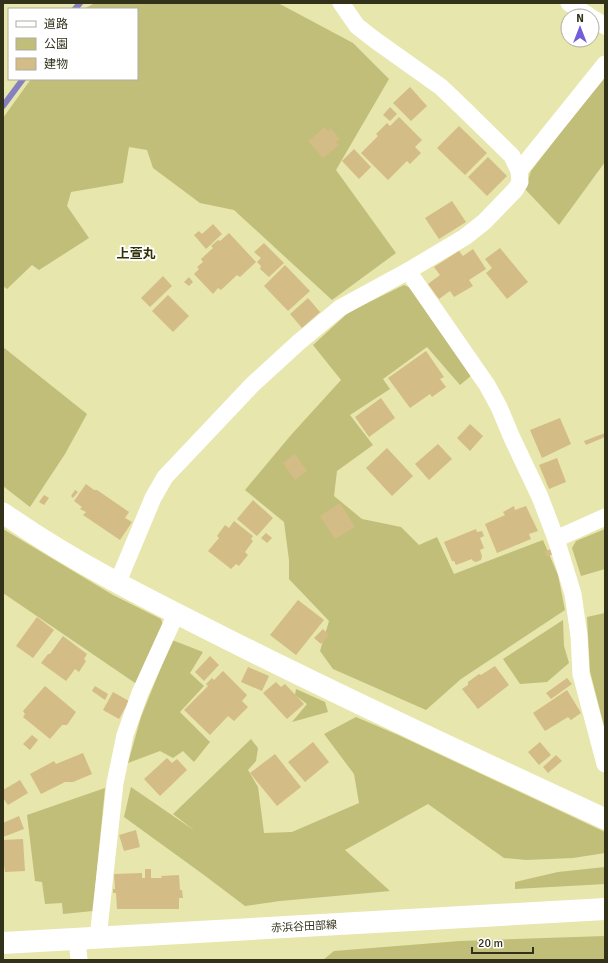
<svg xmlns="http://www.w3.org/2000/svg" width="608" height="963" viewBox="0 0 608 963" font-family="Signika,'Noto Sans JP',sans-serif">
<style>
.green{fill:#c0be78}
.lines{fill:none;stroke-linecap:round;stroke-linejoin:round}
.stream{stroke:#8580bf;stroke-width:6}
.building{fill:#d4bc86}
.minor{stroke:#fff;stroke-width:17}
.tertiary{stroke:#fff;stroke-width:21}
.secondary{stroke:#fff;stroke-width:22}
.labels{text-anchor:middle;stroke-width:4;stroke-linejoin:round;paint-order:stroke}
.street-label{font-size:11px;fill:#32321a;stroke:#fff}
.quarter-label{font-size:13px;font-weight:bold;fill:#323105;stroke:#fff}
</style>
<rect width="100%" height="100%" fill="#e7e6ac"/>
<!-- green -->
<g class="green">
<path d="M95,3H278L353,43L389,79L336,170L396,253L332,300L234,210L200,203L153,168L147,150L129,147L123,183L71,192L67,206L89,238L39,270L32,265L7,289L3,286V118L31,79H137V9H84Z"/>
<path d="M605,75V162L559,225L525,189L531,171Z"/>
<path d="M404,285L413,289L472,375L460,385L427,347L383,379L390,389L350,415L373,445L337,471L334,496L362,519L401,527L419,545L437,537L454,574L543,540L558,575L565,610L461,679L426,710L333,669L320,651L329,621L289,579V560L284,522L245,490L291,435L341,380L313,345L349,312Z"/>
<path d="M3,347L87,414L65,454L30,507L3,486Z"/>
<path d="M3,529L113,595L161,619L163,625L138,685L3,593Z"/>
<path d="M605,529V569L581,576L572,548L576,541Z"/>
<path d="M605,613V730L590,671L587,617Z"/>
<path d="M563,620L564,646L569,663L547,682L520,684L503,659Z"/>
<path d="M172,640L203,652L190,673L204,686L180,712L210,742L194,762L183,751L173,758L160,751L128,763L141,717Z"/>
<path d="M296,689L325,702L328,712L292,722L307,704L295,695Z"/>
<path d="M356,717L398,735L605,832V853L573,858L526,860L504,858L428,804L345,850L390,891L280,901L245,906L204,875L124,817L131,787L195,831L173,814L251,739L258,748L256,761L248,770L258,787L264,833L292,832L359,803L354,774L324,734Z"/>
<path d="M105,788L93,911L63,914L62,903L45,904L42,882L35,881L27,815Z"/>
<path d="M605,867V884L515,889V882L558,872Z"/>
<path d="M605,936V960H323L334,951L460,941Z"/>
</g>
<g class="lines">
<!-- stream -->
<g class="stream">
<path d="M75,9L80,3"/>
<path d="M3,106L23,79"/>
</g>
</g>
<!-- building -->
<g class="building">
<path d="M410,87L427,106L411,121L393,103Z"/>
<path d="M390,107L397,114L390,121L383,115Z"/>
<path d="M399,117L422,140L415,147L421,153L410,164L407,161L388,180L361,153L378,136L376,134L387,123L390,126Z"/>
<path d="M459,126L487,153L465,175L437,148Z"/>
<path d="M325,127L328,131L331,128L340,139L336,142L339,145L323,158L308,141Z"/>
<path d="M354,149L371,167L359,179L342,161Z"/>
<path d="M488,157L507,176L487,196L468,177Z"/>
<path d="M452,201L466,222L439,239L425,218Z"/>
<path d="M213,224L222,234L206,249L194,235L199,231L202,234Z"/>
<path d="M229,233L256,262L240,277L237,275L221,290L218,288L213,294L194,274L199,269L197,267L203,262L201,259L213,248L211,246L218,240L220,241Z"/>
<path d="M264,243L284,263L269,277L260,269L261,266L257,262L261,258L254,252Z"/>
<path d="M500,248L528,282L507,299L486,273L492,268L485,259Z"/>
<path d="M473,249L486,269L469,280L473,286L454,297L450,291L439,299L428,284L440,275L434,267L459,251L463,256Z"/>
<path d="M285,265L310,291L288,311L264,286Z"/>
<path d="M163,276L172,286L150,307L141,298Z"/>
<path d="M189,277L193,282L189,286L184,282Z"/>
<path d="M168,295L189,316L173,332L152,311Z"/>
<path d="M308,298L320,312L302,328L290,314Z"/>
<path d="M426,351L444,377L440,379L446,387L432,397L430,394L410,408L388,378Z"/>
<path d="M381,398L395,418L369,437L355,417Z"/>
<path d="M560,418L571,444L542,458L530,430Z"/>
<path d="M470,424L483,436L470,451L457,438Z"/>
<path d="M605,433V437L586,445L584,441Z"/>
<path d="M438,444L452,459L429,480L415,464Z"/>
<path d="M387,448L413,476L392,496L366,468Z"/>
<path d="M295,454L307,471L295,480L283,463Z"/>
<path d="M557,458L566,482L549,489L539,465Z"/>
<path d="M86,484L94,490H97L129,512L125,518L132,522L120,540L83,515L86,512L80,509L82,507L74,501Z"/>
<path d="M75,490L78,492L73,498L71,496Z"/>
<path d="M44,495L49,498L44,505L39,502Z"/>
<path d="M253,500L273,518L257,536L237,519Z"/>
<path d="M340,503L355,527L335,539L320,516Z"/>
<path d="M514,506L515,510L526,506L538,531L529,534L531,539L497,553L485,524L505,515L503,512Z"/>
<path d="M234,521L253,536L251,539L253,541L245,552L248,555L239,566L236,564L231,569L208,551L219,538L217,536L225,525L229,528Z"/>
<path d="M476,529L477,532L482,531L484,536L480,538L484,548L480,550L482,556L481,560L476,562L473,561L472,559L456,565L454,561H452L444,542Z"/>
<path d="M266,533L272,538L267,543L261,538Z"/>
<path d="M552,549L553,554L546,557L545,551Z"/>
<path d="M298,600L324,620L296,655L270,635Z"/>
<path d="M37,617L54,630L33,658L16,646Z"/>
<path d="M323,629L329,635L321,644L314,638Z"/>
<path d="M63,636L87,654L84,659L86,661L79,672L75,669L66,681L41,663L48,654H50Z"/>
<path d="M210,656L219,665L204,681L195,672Z"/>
<path d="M495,666L509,685L478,709L462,689L468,685V682L479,674L481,675Z"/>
<path d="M248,667L269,676L262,691L241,682Z"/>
<path d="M223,671L247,695L242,701L248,707L234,721L228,716L210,735L184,710L208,686L206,684L212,678L214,680Z"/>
<path d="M567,678L572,684L551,699L546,693Z"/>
<path d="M276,682L281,687L285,684L304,704L287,719L263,693Z"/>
<path d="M45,686L76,712L67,725H62L50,739L23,717L25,714L23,711Z"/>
<path d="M95,686L108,694L105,700L92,691Z"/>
<path d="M567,690L581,713L571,720L568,717L545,731L533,713Z"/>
<path d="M113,692L129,701L119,719L103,710Z"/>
<path d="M32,735L38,740L30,750L23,744Z"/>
<path d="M313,742L329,762L305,782L288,762Z"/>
<path d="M540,742L551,755L539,765L528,752Z"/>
<path d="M83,753L92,774L73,782H65L41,794L30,774L54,761L56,764Z"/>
<path d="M275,754L301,787L277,806L250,773Z"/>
<path d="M556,755L562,761L548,773L543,767Z"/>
<path d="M167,758L172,763L177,759L187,770L160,796L144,779Z"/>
<path d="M20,780L28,793L8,805L3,798V790Z"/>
<path d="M19,816L24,829L3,837V823Z"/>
<path d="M136,830L140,847L124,851L119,835Z"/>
<path d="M23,839L25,871L5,872L4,865H3V840Z"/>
<path d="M145,869H151V878H162L161,876L179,875L180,890H182L183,898H179V909H117L116,893H113V889H115L114,874L142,873V878H145Z"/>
</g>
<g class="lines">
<!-- minor -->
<g class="minor">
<path d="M341,3L357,26L375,40L441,87L465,110L512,156L519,171L520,182L515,190L484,222L465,237L408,271"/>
<path d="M569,3L589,16"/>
<path d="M592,18L605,26"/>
<path d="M519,171L605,64"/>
<path d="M556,539L605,517"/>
<path d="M117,584L153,498L165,477L252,385L299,342L340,308L408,271L487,385L499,407L512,438L540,497L556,539L573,594L579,636L581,674L605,764"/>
<path d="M98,938L115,783L125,735L140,693L176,614"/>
<path d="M77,939L79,960"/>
</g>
<!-- tertiary -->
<path class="tertiary" d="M3,513C80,567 165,608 249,650C367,709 486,764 605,819"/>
<!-- secondary -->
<path class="secondary" d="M3,943L605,909"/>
</g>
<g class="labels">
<!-- street labels -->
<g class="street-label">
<text transform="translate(304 926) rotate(-3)" y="4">赤浜谷田部線</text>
</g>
<!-- quarter labels -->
<g class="quarter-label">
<text x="136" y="258">上萱丸</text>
</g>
</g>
<!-- border -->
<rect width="608" height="963" fill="none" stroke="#32321a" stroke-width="8"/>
<!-- legend -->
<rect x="8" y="8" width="130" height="72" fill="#ffffff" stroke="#adada3"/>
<rect x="16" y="21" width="20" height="6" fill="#ffffff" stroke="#adada3"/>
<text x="44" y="28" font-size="12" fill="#32321a">道路</text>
<rect x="16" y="38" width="20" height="12" fill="#c0be78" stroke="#adada3"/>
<text x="44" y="48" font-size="12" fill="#32321a">公園</text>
<rect x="16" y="58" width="20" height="12" fill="#d4bc86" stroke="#adada3"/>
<text x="44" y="68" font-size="12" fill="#32321a">建物</text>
<!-- north arrow -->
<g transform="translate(580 28)"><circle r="19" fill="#ffffff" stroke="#adada3"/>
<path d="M0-3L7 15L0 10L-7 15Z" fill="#735ed9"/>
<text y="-6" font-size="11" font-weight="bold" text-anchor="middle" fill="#32321a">N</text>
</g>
<!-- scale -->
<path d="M472 947v6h61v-6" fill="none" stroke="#32321a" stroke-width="2"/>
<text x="478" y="947" font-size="12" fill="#32321a" stroke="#ffffff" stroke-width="3" paint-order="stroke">20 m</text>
</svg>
